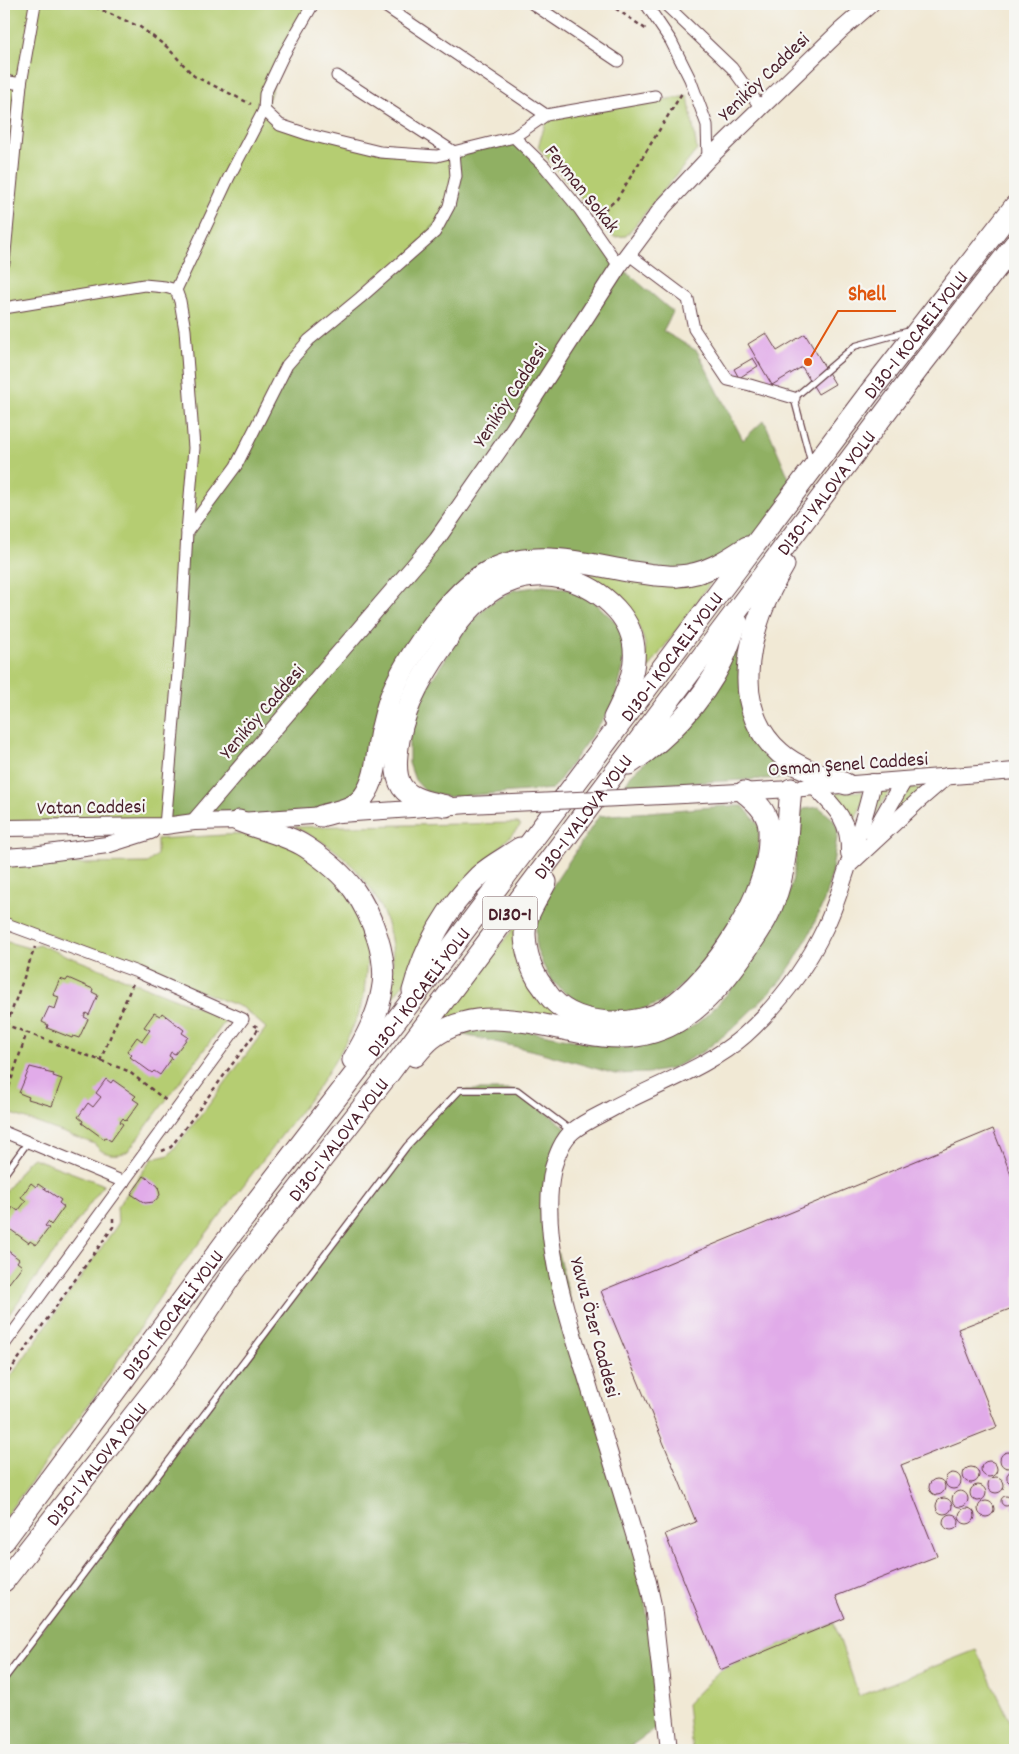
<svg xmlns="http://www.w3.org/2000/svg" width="1019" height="1754" viewBox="0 0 1019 1754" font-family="Dekko,sans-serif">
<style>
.green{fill:#b5cd72;stroke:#80764e}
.forest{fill:#90b064;stroke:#6d6848}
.building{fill:#e1abe9}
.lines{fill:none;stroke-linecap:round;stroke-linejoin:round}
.lane-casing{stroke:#633d44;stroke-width:8}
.street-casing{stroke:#633d44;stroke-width:13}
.secondary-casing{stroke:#633d44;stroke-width:18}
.highway-casing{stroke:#633d44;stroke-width:23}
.path{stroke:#633d44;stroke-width:2.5;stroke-dasharray:4 4;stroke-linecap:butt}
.lane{stroke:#fff;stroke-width:5.5}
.street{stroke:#fff;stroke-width:11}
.secondary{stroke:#fff;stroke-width:16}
.highway{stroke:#fff;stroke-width:21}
.secondary-bridge-casing{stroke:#633d44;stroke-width:18;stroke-linecap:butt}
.secondary-bridge{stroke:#fff;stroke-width:16}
.labels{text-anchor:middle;stroke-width:4.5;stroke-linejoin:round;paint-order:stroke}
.shield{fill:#f6f6f2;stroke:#7e6067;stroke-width:1}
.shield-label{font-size:19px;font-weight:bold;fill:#4a1f2b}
.street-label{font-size:20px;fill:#4a1f2b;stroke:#f6f6f2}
.leader{fill:none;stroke:#e0560e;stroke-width:2}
.callout-dot{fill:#e0560e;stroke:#f6f6f2;stroke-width:2}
.callout-label{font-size:21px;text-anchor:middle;font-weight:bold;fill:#e0560e;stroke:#f6f6f2;stroke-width:4.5;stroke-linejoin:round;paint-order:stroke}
</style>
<rect width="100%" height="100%" fill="#f6f6f2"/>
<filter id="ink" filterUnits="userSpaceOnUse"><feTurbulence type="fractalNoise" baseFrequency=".02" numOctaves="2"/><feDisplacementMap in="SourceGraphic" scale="10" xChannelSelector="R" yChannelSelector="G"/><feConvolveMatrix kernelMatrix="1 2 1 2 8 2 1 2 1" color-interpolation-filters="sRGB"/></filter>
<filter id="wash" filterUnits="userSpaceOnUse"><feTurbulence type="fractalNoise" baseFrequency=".0096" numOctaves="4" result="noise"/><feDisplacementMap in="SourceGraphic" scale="20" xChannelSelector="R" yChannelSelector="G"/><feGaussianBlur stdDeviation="1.12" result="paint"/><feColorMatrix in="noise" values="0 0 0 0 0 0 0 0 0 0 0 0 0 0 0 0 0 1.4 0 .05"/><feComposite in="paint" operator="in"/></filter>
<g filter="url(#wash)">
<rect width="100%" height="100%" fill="#f1e9d5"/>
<!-- green -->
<g class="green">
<path d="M4,4H313L283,56L265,110L281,125L380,152H454L449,206L165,826L15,828L4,820Z"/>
<path d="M688,96L697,150L626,236L614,237L538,147L547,118Z"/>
<path d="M719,571L646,672C645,663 647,650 644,641C635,610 610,586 581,573Z"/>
<path d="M925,788L892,815L908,789Z"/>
<path d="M862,791L864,799L852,827L836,798V793Z"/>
<path d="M882,791H887L888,793L866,833L879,793Z"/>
<path d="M518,823L521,825L479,869L412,973L389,1002C392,983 394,964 392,945C386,904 360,866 326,844C316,838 305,833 295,827Z"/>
<path d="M241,834L270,840L298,849L345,888L366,932L368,949L364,995L358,1016L342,1049L318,1088L173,1277L94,1397L4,1518V1386L118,1224L117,1207L152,1159L169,1155L205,1110L266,1028L243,1008L136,966L4,919V865L147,863L157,855V839Z"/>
<path d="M518,923V944L574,1020L439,1021Z"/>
<path d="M4,941L29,948L40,945L224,1018V1023L128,1151C118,1157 101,1155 95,1144L4,1111Z"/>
<path d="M33,1158L102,1184L103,1186L4,1321V1194L26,1163Z"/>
<path d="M834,1623L859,1696L976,1650L1015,1731V1750H692L687,1704L720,1670Z"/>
</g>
<!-- forest -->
<g class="forest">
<path d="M514,137L619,266L673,312L663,331L697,351L743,440L764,420L795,492L758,541L698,573L597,565L479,577L355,806L165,826L187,532L208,504L288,365L413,251L449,206L454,152Z"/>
<path d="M543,586L565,588L588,596L622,628L627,652L614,704L553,789L447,797L425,791L415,780L409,763V742L414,718L426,688L466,628L489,604L514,590Z"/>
<path d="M754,608L741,701L800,777L630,786L625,785L631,775L663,746L739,634Z"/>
<path d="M725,806H743L759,825V857L743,908L694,975L660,1003L644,1009L625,1012L605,1011L585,1006L565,993L551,980L543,965L536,947V917L552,887L599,816Z"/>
<path d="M819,807L834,820L838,831L831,876L824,901L811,931L795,960L779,983L732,1029L704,1051L671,1069L648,1073L615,1074L539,1052L460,1034C472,1030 483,1027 496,1026C506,1026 517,1029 526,1031C556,1036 586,1044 616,1047C644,1049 680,1038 701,1020C734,993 782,924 792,882C797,860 797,836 798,814L804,809Z"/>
<path d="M460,1090H517L572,1132L562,1144L551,1228L630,1520L666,1721L625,1750H4V1679L407,1146Z"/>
</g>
<g id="blocks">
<!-- building -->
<g class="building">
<path d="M766,333L777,351L805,334L835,384L818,394L802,367L772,385L748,344Z"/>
<path d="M753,358L758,366L739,378L734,369Z"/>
<path d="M68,978L93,989L92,992L98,995L89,1015L86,1013L84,1017L88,1019L79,1038L73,1036L72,1038L47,1028L48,1025L42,1022L49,1007L55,1009L59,997L53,995L60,979L66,981Z"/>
<path d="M154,1013L160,1016L162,1013L184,1030L182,1033L188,1037L175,1054L171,1052L169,1056L172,1058L160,1075L154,1071L152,1073L130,1057L132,1055L127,1051L137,1037L142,1041L150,1030L144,1027Z"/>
<path d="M30,1067L46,1071L45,1072L54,1074L53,1076L62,1079L52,1106L28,1099L29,1097L19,1093Z"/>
<path d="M106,1079L111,1083L113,1080L136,1096L133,1099L139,1103L126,1121L123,1118L120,1122L123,1124L111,1141L105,1137L104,1139L82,1123L83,1121L78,1117L88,1103L93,1107L101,1097L96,1093Z"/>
<path d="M993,1129L1015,1185V1307L958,1329L997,1427L901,1465L937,1556L836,1596L845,1618L720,1670L665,1534L696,1522L601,1291Z"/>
<path d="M144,1176L158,1186L160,1195L154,1202L145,1203L131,1194Z"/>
<path d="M31,1183L36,1187L38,1184L61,1200L59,1203L64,1207L51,1225L48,1222L45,1226L49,1228L36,1245L30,1241L29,1243L7,1227L8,1225L4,1222L13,1207L18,1211L26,1201L21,1197Z"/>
<path d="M4,1248L19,1259L17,1262L22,1266L9,1283L6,1281L4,1284Z"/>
<circle cx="1008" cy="1460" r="8"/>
<circle cx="989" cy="1469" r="8"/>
<circle cx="971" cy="1475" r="8"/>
<path d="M1015,1470V1486H1013L1007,1480V1475L1010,1471Z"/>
<circle cx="953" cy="1481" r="8"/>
<circle cx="996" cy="1485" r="8"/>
<circle cx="937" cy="1487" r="8"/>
<circle cx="978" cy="1493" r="8"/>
<circle cx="960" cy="1499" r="8"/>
<circle cx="1006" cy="1501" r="5"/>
<circle cx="944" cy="1506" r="8"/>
<circle cx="986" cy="1509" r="8"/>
<path d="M1014,1502H1015V1511L1011,1507Z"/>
<circle cx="967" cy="1516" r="8"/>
<circle cx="951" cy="1522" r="8"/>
</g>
</g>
</g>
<g filter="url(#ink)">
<use href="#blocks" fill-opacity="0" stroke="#633d44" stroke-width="1"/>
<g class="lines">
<defs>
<g id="lane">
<path d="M811,462L794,398L855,346L909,331"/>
<path d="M4,1175L28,1142"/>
<path d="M4,1679L407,1146L460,1090H517L570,1130"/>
</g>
<g id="street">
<path d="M313,4L283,56L265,94L264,110L280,125L310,135L380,152L437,156L514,137L546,115L655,96"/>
<path d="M382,4L546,115"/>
<path d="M533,4L618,61"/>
<path d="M646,4L671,41L690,79L707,125L708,159"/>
<path d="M665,4L732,68L761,108"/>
<path d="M337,76L454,152"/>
<path d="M4,81L21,84L4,263"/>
<path d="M21,84L35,4"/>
<path d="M514,137L545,167L580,210L619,266"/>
<path d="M628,254L688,299L694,329L728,380L750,385L794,398"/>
<path d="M176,290L229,177L264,110"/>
<path d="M4,308L144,285L165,287L176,290L180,301L185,330L194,448L187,532"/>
<path d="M165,826L182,626L187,532L236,466L287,365L309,340L360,298L435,232L449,206L456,176L454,152"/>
<path d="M4,923L137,972L243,1019L4,1345"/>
<path d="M4,1132L124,1182"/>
</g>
<g id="secondary">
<path d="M815,787C836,808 850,821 849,853"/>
<path d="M684,795L791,789L1015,771"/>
<path d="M194,822L437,539L513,430L619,266L663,207L708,159L840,31L871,4"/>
<path d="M4,828L165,826L194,822L239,821L469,805"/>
<path d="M873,834L904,780"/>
<path d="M4,857L33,855L107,845L151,831"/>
<path d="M850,864L919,800L947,776"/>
<path d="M669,1750L653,1605L648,1582C630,1519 610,1456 591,1393C571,1326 538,1239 553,1168C557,1155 562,1140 573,1131C584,1122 598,1116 611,1109C653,1086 709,1067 745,1035C778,1005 806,968 825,928C836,906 842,883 850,860C859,834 867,809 873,782"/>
</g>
<g id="highway">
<path d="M784,565C752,619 724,704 780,753C798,769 824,776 846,784"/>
<path d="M629,764C667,739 702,702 722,661C728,649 732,634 737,622"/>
<path d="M446,806C432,803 411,800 402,787C396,778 396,764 397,754C401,713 419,680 442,647C449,637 454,627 462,618C473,605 489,590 506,583C545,567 588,579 616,609C648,644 632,683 614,718"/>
<path d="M321,816C336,811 354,810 364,796C378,777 376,753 381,731C384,720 386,709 390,698C404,661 446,600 479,577C533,540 597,570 656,575C663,575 671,577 678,576C704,575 726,561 747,547"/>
<path d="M239,821C259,829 288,835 306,847C324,859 342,873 354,890C372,915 389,959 382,991C378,1015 365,1039 353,1060"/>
<path d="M546,882C540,894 531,907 527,919C521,940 530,971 543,987C546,991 549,996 552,999C579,1028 638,1028 669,1008C714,978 769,894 769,839C769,832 770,824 766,817C762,806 752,799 744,792"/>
<path d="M413,991C425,946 445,909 479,876C491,865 507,857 520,848"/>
<path d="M415,1056C420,1050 425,1044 431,1039C479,999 549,1030 603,1036C668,1044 707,1006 742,956C754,939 767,921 774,901C788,867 787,826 791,789"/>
<path id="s1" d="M4,1541L230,1236L421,988L870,392L1015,206"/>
<path id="s2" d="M4,1581L166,1374L233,1273L390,1072L918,369L1015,244"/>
</g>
</defs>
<!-- lane casing -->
<use href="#lane" class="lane-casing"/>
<!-- street casing -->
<use href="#street" class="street-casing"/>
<!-- secondary casing -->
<use href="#secondary" class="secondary-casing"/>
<!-- highway casing -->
<use href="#highway" class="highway-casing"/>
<!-- path -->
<g class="path">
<path d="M88,4L140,27L167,47L194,76L251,104"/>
<path d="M609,4L647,30"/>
<path d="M598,215L617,199L682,93"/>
<path d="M4,1024L128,1071L168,1102"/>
<path d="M7,1024L35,947"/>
<path d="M100,1061L133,983"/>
<path d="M4,1102L27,1032"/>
<path d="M162,1151L171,1147L259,1028L254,1025"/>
<path d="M4,1379L113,1227V1218"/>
</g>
<!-- lane -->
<use href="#lane" class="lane"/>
<!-- street -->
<use href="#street" class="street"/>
<!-- secondary -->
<use href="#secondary" class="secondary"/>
<!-- highway -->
<use href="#highway" class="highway"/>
<defs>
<path id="secondary-bridge" d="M469,805L684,795"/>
</defs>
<!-- secondary-bridge casing -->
<use href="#secondary-bridge" class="secondary-bridge-casing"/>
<!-- secondary-bridge -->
<use href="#secondary-bridge" class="secondary-bridge"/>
</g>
</g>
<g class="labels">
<!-- shield labels -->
<rect class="shield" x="482.5" y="896.5" width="55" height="33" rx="4"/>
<g class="shield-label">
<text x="510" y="920">D130-1</text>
</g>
<!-- street labels -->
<g class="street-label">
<text transform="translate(763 76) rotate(-44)" y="7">Yeniköy Caddesi</text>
<text transform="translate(583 188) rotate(51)" y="7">Feyman Sokak</text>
<text dy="7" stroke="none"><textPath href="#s1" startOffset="1512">D130-1 KOCAELİ YOLU</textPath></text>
<text transform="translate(509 395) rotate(-57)" y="7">Yeniköy Caddesi</text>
<text dy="7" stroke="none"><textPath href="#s2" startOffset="1364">D130-1 YALOVA YOLU</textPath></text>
<text dy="7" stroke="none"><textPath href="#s1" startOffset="1108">D130-1 KOCAELİ YOLU</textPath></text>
<text transform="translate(261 711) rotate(-49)" y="7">Yeniköy Caddesi</text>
<text transform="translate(848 763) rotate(-4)" y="7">Osman Şenel Caddesi</text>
<text transform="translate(91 806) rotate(-1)" y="7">Vatan Caddesi</text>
<text dy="7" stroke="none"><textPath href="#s2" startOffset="959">D130-1 YALOVA YOLU</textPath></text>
<text dy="7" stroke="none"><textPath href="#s1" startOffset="688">D130-1 KOCAELİ YOLU</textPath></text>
<text dy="7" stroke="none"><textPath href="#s2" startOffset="554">D130-1 YALOVA YOLU</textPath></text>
<text dy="7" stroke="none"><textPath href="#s1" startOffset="282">D130-1 KOCAELİ YOLU</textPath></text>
<text transform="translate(596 1327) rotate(75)" y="7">Yavuz Özer Caddesi</text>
<text dy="7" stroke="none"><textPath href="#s2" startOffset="149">D130-1 YALOVA YOLU</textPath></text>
</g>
</g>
<!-- callouts -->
<path class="leader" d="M808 362L838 311H896"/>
<circle class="callout-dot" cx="808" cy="362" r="5"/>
<g class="callout-label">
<text x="867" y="300">Shell</text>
</g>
<!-- margin -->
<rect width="1019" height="1754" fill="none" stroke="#f6f6f2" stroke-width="20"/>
</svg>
